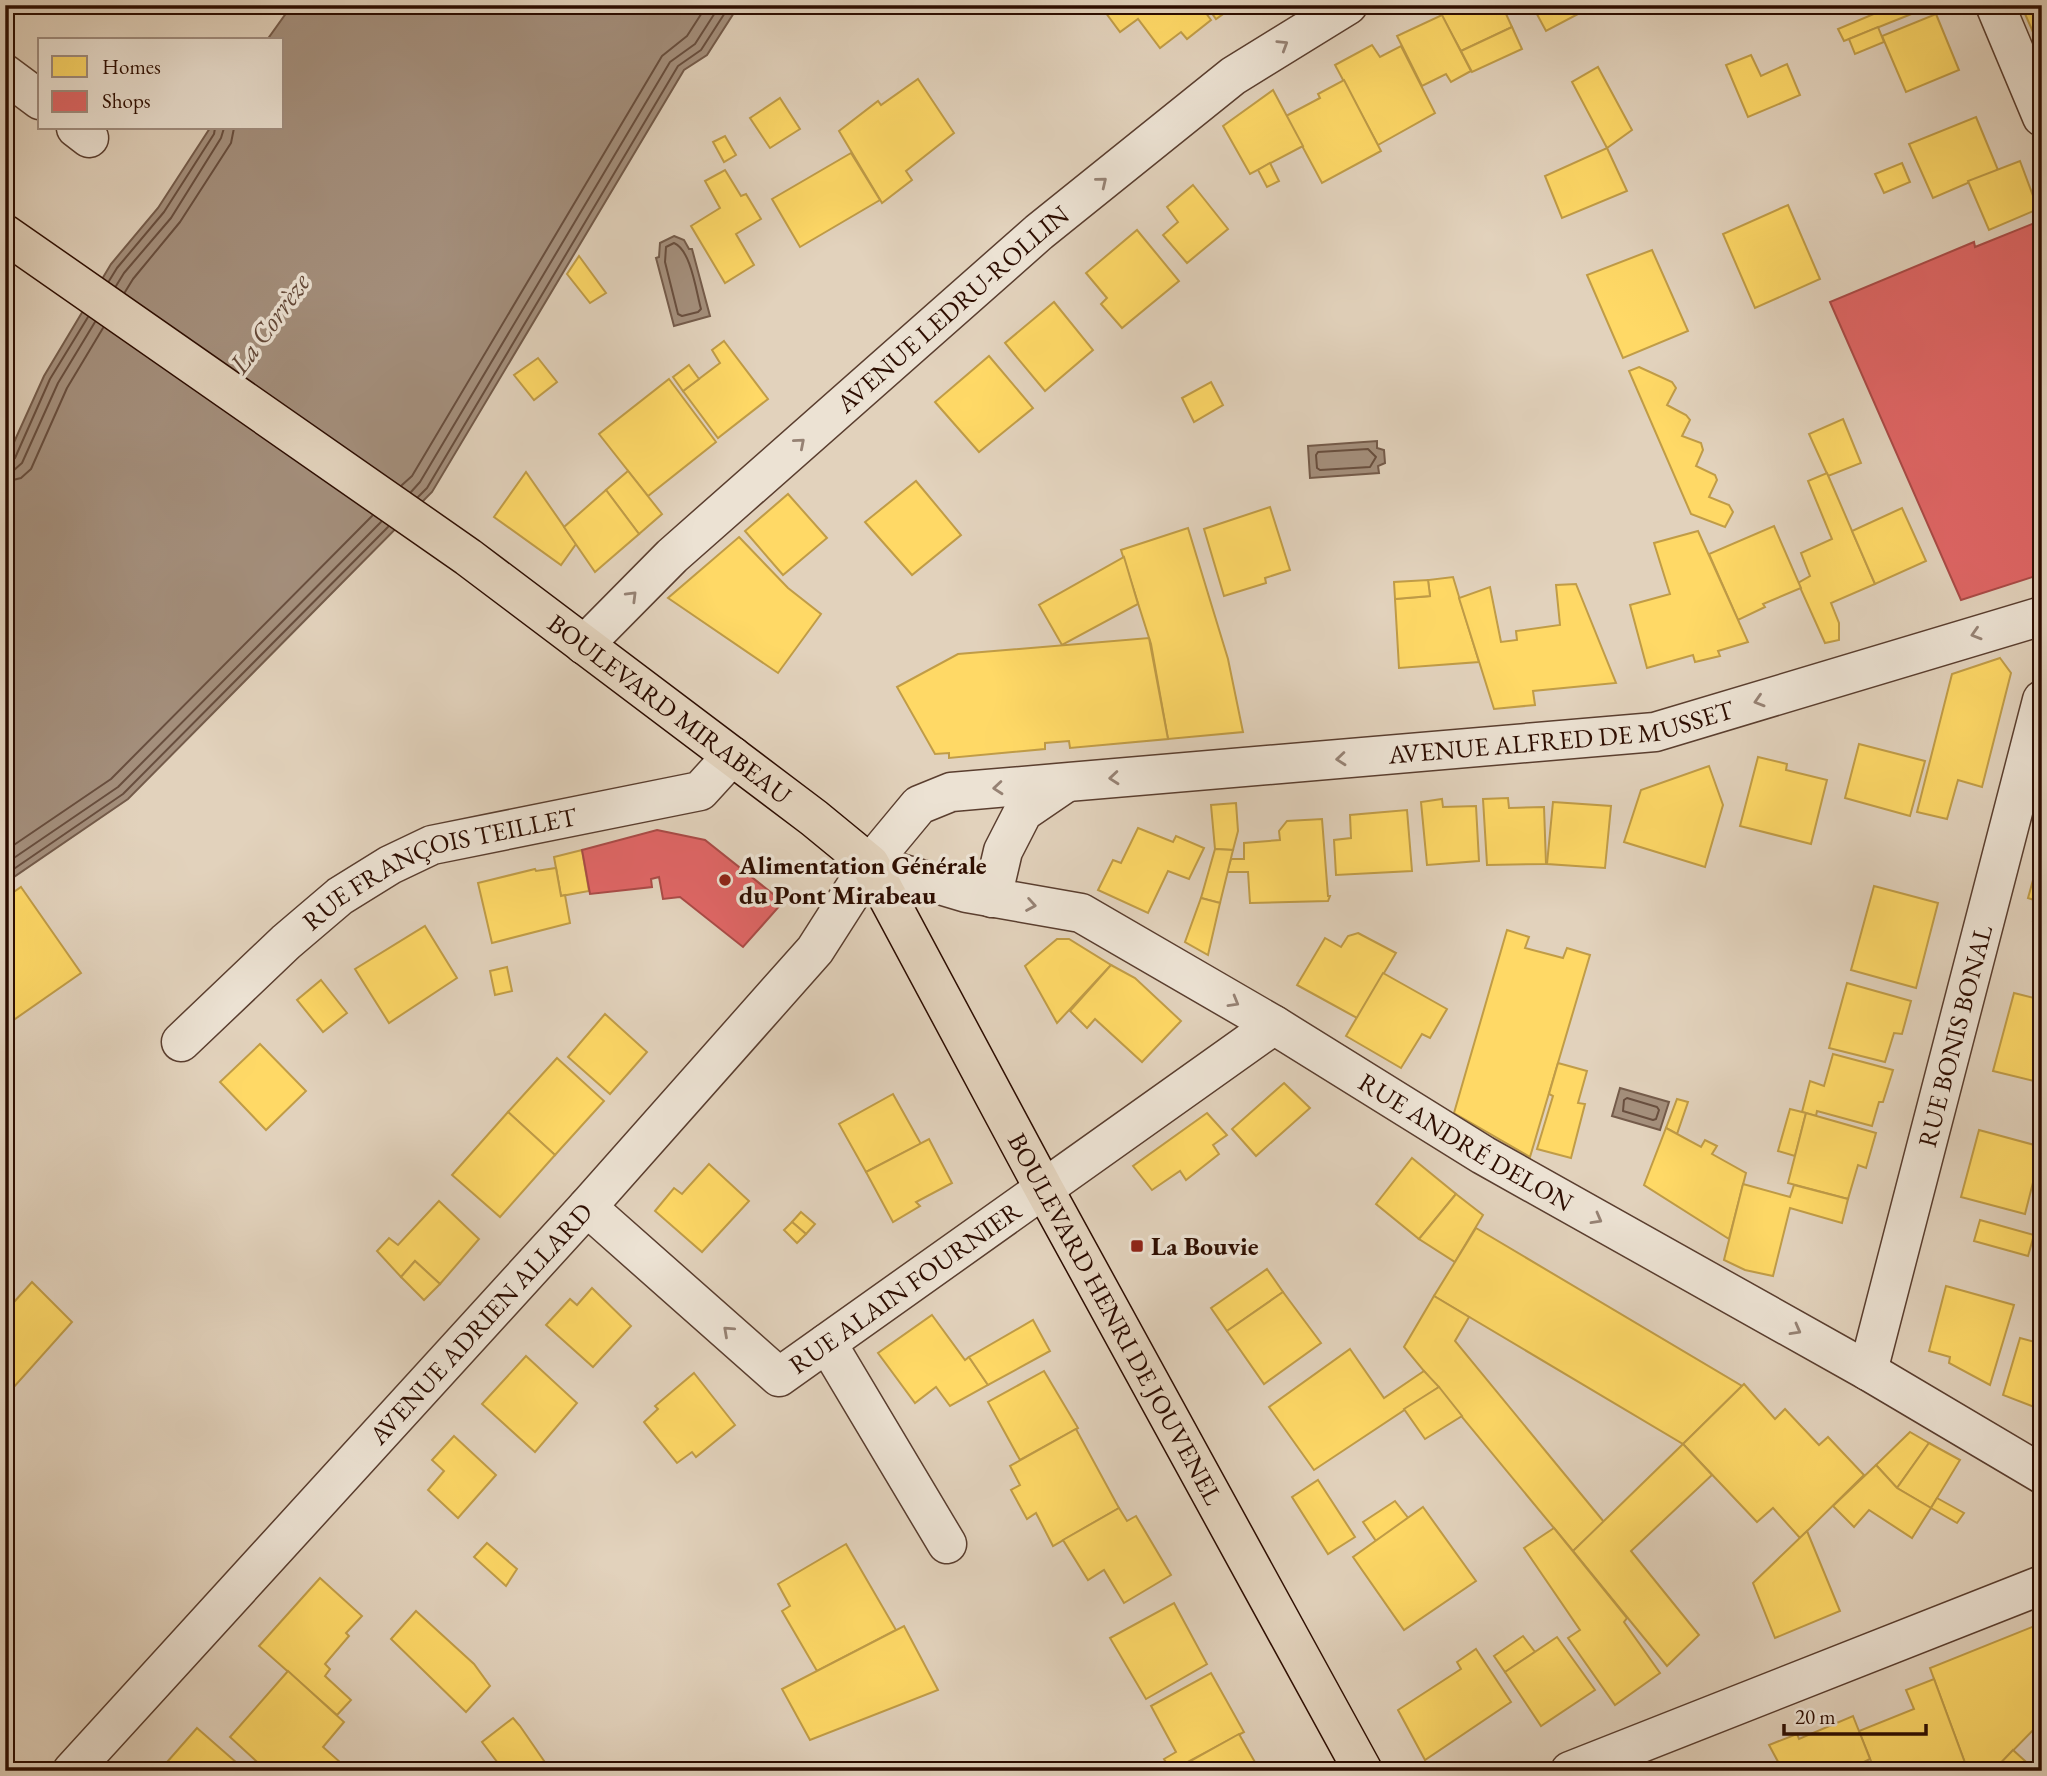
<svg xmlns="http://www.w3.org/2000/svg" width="2047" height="1776" viewBox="0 0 2047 1776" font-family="'EB Garamond',serif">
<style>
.water{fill:#a48f7c;stroke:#745b4a;stroke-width:2}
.homes{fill:#ffd966;stroke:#c09c47;stroke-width:2}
.shops{fill:#e06666;stroke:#aa4b47;stroke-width:2}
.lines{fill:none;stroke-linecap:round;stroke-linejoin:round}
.shore{stroke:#684e3e;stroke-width:2}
.minor-casing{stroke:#5a3e2f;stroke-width:41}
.major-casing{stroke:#2d0d00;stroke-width:41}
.minor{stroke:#ece2d3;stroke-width:38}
.major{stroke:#e2d2bc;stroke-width:38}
.oneway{stroke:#968274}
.poi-dot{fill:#8f2418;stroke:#ece2d3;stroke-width:2.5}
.labels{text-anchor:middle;stroke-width:7;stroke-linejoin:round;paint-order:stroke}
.street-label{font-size:26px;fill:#2d0d00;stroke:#ece2d3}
.poi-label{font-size:26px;font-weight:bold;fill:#2d0d00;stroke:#ece2d3;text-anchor:start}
.water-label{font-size:28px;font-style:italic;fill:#634838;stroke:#ece2d3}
</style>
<rect width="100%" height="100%" fill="#e2d2bc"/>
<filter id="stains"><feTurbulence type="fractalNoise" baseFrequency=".00286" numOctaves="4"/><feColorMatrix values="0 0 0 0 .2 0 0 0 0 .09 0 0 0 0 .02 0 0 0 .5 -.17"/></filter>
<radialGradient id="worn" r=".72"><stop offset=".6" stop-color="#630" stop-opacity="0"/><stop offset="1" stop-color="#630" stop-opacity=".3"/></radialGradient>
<!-- water -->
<g class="water">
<path d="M292,5H739L707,55L684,70L432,492L128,799L5,883V462L44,376L111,264L158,208L210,128H282V40H267Z"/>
<path d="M674,236L684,240L689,249H692L710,316L674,326L656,258L659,257L660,243Z"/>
<path d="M1377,441V448L1384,450L1385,463L1378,466L1379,473L1310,478L1308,446Z"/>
<path d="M1620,1088L1669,1102L1660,1130L1612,1116Z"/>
</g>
<!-- homes -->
<g class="homes">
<path d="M1100,5H1200L1211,20L1187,39L1181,32L1160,48L1138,19L1120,32Z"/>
<path d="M1206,5H1236L1216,19Z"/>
<path d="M1445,5H1502L1512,27L1461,51L1438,9Z"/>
<path d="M1532,5H1595L1546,31Z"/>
<path d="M1895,5H1934L1844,41L1838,29Z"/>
<path d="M2021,5H2042V28L2033,32Z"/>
<path d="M1936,14L1959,70L1906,92L1882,36Z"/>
<path d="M1442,15L1471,71L1451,82L1446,74L1422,86L1397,36Z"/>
<path d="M1512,27L1522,49L1472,72L1461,51Z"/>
<path d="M1878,27L1884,42L1855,54L1849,39Z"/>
<path d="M2042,28V54L2033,32Z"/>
<path d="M1372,45L1380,57L1401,46L1435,113L1378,145L1335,65Z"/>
<path d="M1751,55L1761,76L1787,64L1800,95L1748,117L1726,65Z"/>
<path d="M1598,67L1632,130L1607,148L1572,82Z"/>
<path d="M918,79L954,133L906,171L912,180L882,203L839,131L878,101L881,105Z"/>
<path d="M1344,80L1381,151L1322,183L1286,116L1320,98L1318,94Z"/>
<path d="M1273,90L1303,146L1250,174L1223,126Z"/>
<path d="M780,98L800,129L770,148L750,118Z"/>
<path d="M1976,117L1998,170L1933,198L1909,144Z"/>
<path d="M725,136L736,155L724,162L713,142Z"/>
<path d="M1607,148L1627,191L1562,218L1545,176Z"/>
<path d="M851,153L880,200L800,247L772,199Z"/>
<path d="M2020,161L2038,209L1989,230L1968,181Z"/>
<path d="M1270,163L1279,181L1267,187L1258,170Z"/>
<path d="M1902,163L1910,182L1884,193L1875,174Z"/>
<path d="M725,170L741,196L746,194L761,219L736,234L754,265L725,283L691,226L720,208L705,181Z"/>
<path d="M1193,185L1228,229L1187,263L1163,235L1178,222L1167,207Z"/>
<path d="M1788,205L1820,279L1755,308L1723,234Z"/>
<path d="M1137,230L1179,281L1122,328L1101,304L1107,298L1086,273Z"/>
<path d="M1652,250L1688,331L1623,358L1587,275Z"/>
<path d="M579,256L606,293L590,303L567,274Z"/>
<path d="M1054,302L1093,350L1045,391L1005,343Z"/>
<path d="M724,341L768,399L718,438L683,391L720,363L712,350Z"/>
<path d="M989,356L1033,408L979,452L935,402Z"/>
<path d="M538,358L557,382L534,400L514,375Z"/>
<path d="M689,365L699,379L683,391L673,377Z"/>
<path d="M1639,367L1672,382L1676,388L1667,405L1686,415L1690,420L1682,436L1701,443L1703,450L1696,466L1715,475L1717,480L1709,497L1729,505L1733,512L1725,527L1691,514L1629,371Z"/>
<path d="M669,379L716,442L648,496L599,434Z"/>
<path d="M1211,382L1223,405L1194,422L1182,398Z"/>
<path d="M1843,419L1861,463L1828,476L1809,434Z"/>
<path d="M628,471L662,514L639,534L606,490Z"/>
<path d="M526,472L576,544L561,565L494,517Z"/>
<path d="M1827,473L1875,584L1831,603L1839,623V640L1825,643L1798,583L1810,576L1801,553L1832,539L1808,481Z"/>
<path d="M916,481L961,535L912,575L865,522Z"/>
<path d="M606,490L639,534L595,572L564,527Z"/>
<path d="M788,494L827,538L783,575L745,531Z"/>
<path d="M1270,507L1290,570L1265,578L1266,583L1224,596L1204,529Z"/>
<path d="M1902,508L1926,561L1875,584L1852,531Z"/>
<path d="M1774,526L1801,588L1763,604L1765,607L1738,620L1709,554Z"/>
<path d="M1188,528L1228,659L1243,732L1168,739L1151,644L1121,550Z"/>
<path d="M1698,531L1748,642L1718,651L1720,656L1695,662L1693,655L1647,668L1630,605L1670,594L1654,543Z"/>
<path d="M739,537L788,588L821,614L778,673L668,598Z"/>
<path d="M1124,557L1138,604L1062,645L1039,605Z"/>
<path d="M1453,577L1479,662L1399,668L1395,599L1430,596L1428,580Z"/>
<path d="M1428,580L1430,596L1395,599L1394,582Z"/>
<path d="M1576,584L1616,683L1533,691L1535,705L1494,709L1459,598L1490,587L1501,642L1517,640L1516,631L1560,625L1556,585Z"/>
<path d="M1149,638L1168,739L1070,748L1069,741L1045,743V749L949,758V753L935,754L897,687L958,654Z"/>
<path d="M2000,658L2011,673L1982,787L1958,780L1947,819L1917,812L1952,674Z"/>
<path d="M1859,744L1925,761L1910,816L1845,798Z"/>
<path d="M1758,757L1787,764L1786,770L1827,780L1811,844L1740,826Z"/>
<path d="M1709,766L1723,805L1705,867L1624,842L1641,790Z"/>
<path d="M1508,798L1509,808L1544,807L1546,864L1487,865L1483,799Z"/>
<path d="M1442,799L1443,807L1476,806L1479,861L1427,865L1421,802Z"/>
<path d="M1553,802L1611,806L1605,868L1547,864Z"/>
<path d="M1236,803L1238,831L1233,850L1215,849L1211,805Z"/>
<path d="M1407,810L1412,871L1336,875L1334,840L1351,838L1350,815Z"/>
<path d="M1322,819L1328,896H1330L1328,901L1250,903L1248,872H1227L1231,859H1244V843L1280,840L1279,831L1287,821Z"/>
<path d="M1138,828L1173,842L1176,836L1204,848L1189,879L1168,871L1148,913L1098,890L1113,860L1121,863Z"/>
<path d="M1215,849L1233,850L1220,903L1201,898Z"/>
<path d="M582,850L589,891L561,896L554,857Z"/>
<path d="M556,868L561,896L565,895L570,923L492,943L478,883L535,869L536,871Z"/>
<path d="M2035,873L2042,875V923L2033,921L2037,901L2028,898Z"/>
<path d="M1874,886L1938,903L1916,988L1851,970Z"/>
<path d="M21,887L81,973L5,1026V898Z"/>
<path d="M1201,898L1220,903L1208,955L1185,942Z"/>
<path d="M425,926L457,978L389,1023L355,969Z"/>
<path d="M1507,930L1529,937L1525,948L1563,958L1567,948L1590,955L1530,1157L1454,1113Z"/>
<path d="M1358,933L1396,953L1357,1018L1297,985L1325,938L1341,947L1348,936Z"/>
<path d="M1057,939H1069L1111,965L1057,1023L1025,966Z"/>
<path d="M1111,965L1135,978L1181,1021L1142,1062L1095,1019L1087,1028L1070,1011Z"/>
<path d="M507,967L512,991L495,995L490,971Z"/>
<path d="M1383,973L1447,1009L1430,1038L1422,1034L1401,1068L1346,1036Z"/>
<path d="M321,980L347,1013L323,1032L297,1000Z"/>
<path d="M1847,983L1911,1001L1902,1034L1894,1033L1885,1062L1829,1048Z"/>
<path d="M2014,993L2042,1000V1083L1993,1071Z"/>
<path d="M605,1014L647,1052L610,1094L568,1057Z"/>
<path d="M260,1044L306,1091L266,1130L220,1082Z"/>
<path d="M1833,1054L1893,1070L1883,1102H1879L1872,1126L1817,1111L1816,1116L1802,1112L1810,1081L1824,1086Z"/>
<path d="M557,1058L604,1101L555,1155L508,1112Z"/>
<path d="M1558,1063L1587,1071L1578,1103L1585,1104L1571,1158L1537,1149L1553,1096L1549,1094Z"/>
<path d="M1284,1083L1310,1108L1256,1156L1232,1129Z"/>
<path d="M893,1094L921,1144L866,1172L839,1124Z"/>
<path d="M1677,1099L1688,1102L1677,1134L1666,1128Z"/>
<path d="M1790,1109L1806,1113L1795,1156L1778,1151Z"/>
<path d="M508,1112L555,1155L500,1217L452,1175Z"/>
<path d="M1207,1113L1227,1135L1213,1145L1219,1154L1186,1180L1180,1171L1152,1190L1133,1166Z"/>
<path d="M1806,1113L1876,1133L1866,1168L1858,1165L1848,1199L1788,1183Z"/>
<path d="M1666,1128L1701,1147L1705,1140L1717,1146L1712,1154L1746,1173L1729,1239L1644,1185Z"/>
<path d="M1979,1130L2042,1147L2025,1214L1961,1197Z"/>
<path d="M929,1139L952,1183L916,1202L920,1206L893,1222L866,1172Z"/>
<path d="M1412,1158L1456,1194L1419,1239L1376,1204Z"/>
<path d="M709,1164L749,1201L702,1252L655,1211L674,1188L682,1194Z"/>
<path d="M1743,1184L1790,1197L1794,1185L1848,1199L1842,1223L1790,1208L1773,1276L1745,1270L1724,1260Z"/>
<path d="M1456,1194L1483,1215L1455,1262L1419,1239Z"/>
<path d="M439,1201L479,1239L440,1284L415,1261L401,1277L377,1251L389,1238L398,1245Z"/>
<path d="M801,1212L815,1224L806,1234L792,1222Z"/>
<path d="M1980,1220L2034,1235L2028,1256L1974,1241Z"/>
<path d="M792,1222L806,1234L797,1243L784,1230Z"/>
<path d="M1476,1228L1742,1386L1683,1444L1434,1296Z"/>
<path d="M415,1261L440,1284L424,1300L401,1277Z"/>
<path d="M1267,1269L1283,1292L1227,1331L1211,1308Z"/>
<path d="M32,1282L72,1322L5,1397V1312Z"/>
<path d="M1946,1286L2014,1305L1990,1385L1949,1363L1950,1357L1929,1351Z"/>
<path d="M592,1288L631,1326L593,1367L546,1325L570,1299L577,1305Z"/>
<path d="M1283,1292L1321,1343L1264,1384L1227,1331Z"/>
<path d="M1434,1296L1469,1317L1455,1341L1604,1522L1573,1551L1404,1347Z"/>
<path d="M932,1315L965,1360L969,1357L988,1385L950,1406L936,1387L915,1403L878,1353Z"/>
<path d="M1033,1320L1050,1351L988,1385L969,1357Z"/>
<path d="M2020,1338L2042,1344V1410L2003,1395Z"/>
<path d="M1350,1349L1384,1398L1424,1371L1439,1387L1314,1470L1269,1407Z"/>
<path d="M526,1356L577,1403L535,1452L482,1404Z"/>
<path d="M1044,1371L1078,1428L1020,1460L988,1402Z"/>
<path d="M694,1373L735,1425L696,1457L692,1452L677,1463L644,1422L658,1409L655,1406Z"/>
<path d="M1744,1384L1775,1419L1785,1409L1819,1445L1828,1437L1864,1475L1800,1538L1773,1508L1757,1522L1683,1444Z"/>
<path d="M1439,1387L1462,1416L1425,1439L1404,1409Z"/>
<path d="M1076,1429L1119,1508L1053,1546L1036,1513L1027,1519L1011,1490L1020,1485L1010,1466Z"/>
<path d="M1910,1432L1929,1443L1897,1488L1876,1465Z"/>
<path d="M454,1436L496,1475L458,1518L428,1490L444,1471L432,1460Z"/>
<path d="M1929,1443L1960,1460L1931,1508L1897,1488Z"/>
<path d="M1683,1444L1712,1475L1631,1551L1699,1635L1667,1666L1573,1551Z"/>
<path d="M1876,1465L1897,1488L1931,1508L1912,1538L1869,1510L1854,1527L1833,1506Z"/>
<path d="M1318,1480L1355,1537L1328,1554L1292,1497Z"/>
<path d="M1937,1498L1964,1513L1957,1523L1931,1508Z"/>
<path d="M1395,1501L1409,1519L1376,1541L1363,1522Z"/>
<path d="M1423,1507L1476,1581L1404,1630L1353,1557Z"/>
<path d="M1119,1508L1127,1521L1136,1516L1171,1575L1124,1603L1104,1570L1088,1580L1063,1540Z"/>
<path d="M1554,1528L1627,1618L1624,1622L1660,1673L1615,1705L1568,1638L1580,1630L1524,1548Z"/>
<path d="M1807,1531L1840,1611L1775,1638L1753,1583Z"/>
<path d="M487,1543L517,1569L506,1586L474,1557Z"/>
<path d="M846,1544L896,1630L817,1671L782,1611L790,1606L778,1584Z"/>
<path d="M320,1578L362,1616L346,1633L349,1636L325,1664L330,1669L325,1676L351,1700L337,1715L259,1646Z"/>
<path d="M1174,1603L1207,1664L1146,1699L1110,1638Z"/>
<path d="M416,1611L474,1664L490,1686L466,1712L391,1639Z"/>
<path d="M2042,1623V1721L1993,1771H1968L1930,1668Z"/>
<path d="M904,1626L938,1690L810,1740L782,1689Z"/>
<path d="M1523,1636L1535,1652L1505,1672L1494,1656Z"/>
<path d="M1557,1637L1595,1690L1541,1726L1505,1672Z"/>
<path d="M1476,1649L1511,1702L1425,1760L1398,1710L1461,1669L1457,1662Z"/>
<path d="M288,1671L344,1722L323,1747L341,1763L334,1771H267L230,1737Z"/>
<path d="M1211,1673L1244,1732L1171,1771L1164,1759L1176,1752L1151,1706Z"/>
<path d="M1934,1679L1968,1771H1875L1859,1731L1914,1709L1906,1690Z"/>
<path d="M1853,1716L1870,1759L1846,1771H1783L1769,1745L1797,1734L1799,1739Z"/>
<path d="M513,1718L520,1726L551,1771H504L482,1742Z"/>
<path d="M197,1728L245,1770L244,1771L160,1770Z"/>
<path d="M1239,1734L1260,1771H1193L1189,1762Z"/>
<path d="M2013,1750L2034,1769L2032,1771H1993Z"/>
</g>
<!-- shops -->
<g class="shops">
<path d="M2042,220V574L1961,600L1830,302L1974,242L1975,247Z"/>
<path d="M657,830L705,840L783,902L743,947L680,897L663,899L659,877L651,879L652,887L590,894L582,850Z"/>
</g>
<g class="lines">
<!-- shore -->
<g class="shore">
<path d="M674,243C691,250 696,291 701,309L698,312L682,316L678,314L665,262L666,247Z"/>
<path d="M109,281L117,268L164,212L214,134L215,128"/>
<path d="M116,286L124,273L171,218L221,138L224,128"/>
<path d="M125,292L133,279L180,222L231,143L234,128"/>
<path d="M1368,449L1376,457L1370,467L1320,470L1317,468L1316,455L1318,452Z"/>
<path d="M5,462H11L15,458L50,379L88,317"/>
<path d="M5,471L14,470L22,463L58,383L95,322"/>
<path d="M5,482L21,478L31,469L67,388L103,328"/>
<path d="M402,485L412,476L662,56L687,36L707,5"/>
<path d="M411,492L420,482L670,62L695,44L720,5"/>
<path d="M418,497L427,488L678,66L701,50L730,5"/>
<path d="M5,851L111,779L372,516"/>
<path d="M5,864L118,787L381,522"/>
<path d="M5,875L123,794L388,527"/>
<path d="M1627,1098L1657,1107L1659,1110L1656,1119L1653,1120L1623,1111L1624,1100Z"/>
</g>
<defs>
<g id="minor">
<path d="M1995,5L2042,117"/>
<path d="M5,74L40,100"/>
<path d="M76,128L89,138"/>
<path id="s1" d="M584,645L672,556L1039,232L1233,76L1348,5"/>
<path id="s2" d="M870,864L967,893L1081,913L1274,1025L1483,1155L1868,1371L2042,1474"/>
<path d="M992,898L1003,851L1023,812L1064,784"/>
<path id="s3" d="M181,1042L286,942L340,896L390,865L432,845L700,791L732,756"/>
<path id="s4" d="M587,1207L779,1377L1274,1025"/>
<path d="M827,1343L947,1544"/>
<path id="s5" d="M1868,1371L2042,700"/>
<path id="s6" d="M72,1771L587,1207L815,950L870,864L919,805L951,792L1655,732L2042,616"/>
<path d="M1570,1771L2042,1585"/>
</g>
<g id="major">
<path id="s7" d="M5,234L468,557L814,818L870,864L1044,1189L1363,1771"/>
</g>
</defs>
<!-- minor casing -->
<use href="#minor" class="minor-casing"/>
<!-- major casing -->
<use href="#major" class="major-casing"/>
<!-- minor -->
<use href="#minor" class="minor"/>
<!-- major -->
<use href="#major" class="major"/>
</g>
<!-- one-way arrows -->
<defs><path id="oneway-chevron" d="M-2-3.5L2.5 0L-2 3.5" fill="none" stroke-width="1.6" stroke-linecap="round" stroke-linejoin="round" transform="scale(1.75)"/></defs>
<g class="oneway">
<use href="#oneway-chevron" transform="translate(1283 45) rotate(-32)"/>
<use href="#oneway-chevron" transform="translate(1102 182) rotate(-39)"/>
<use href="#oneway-chevron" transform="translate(800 443) rotate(-41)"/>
<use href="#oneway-chevron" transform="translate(632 596) rotate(-45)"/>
<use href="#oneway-chevron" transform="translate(1976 634) rotate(163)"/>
<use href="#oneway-chevron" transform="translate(1759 701) rotate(163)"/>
<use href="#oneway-chevron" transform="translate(1341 759) rotate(175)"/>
<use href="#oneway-chevron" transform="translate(1114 778) rotate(175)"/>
<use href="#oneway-chevron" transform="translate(998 788) rotate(175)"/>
<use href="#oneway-chevron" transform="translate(1031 905) rotate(10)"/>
<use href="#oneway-chevron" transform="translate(1234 1002) rotate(30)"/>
<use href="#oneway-chevron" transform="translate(1597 1219) rotate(29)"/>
<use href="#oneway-chevron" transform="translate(1796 1330) rotate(29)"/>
<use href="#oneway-chevron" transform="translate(728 1331) rotate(-138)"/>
</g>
<!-- markers -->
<g class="poi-dot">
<circle cx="725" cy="880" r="7"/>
<rect x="1130" y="1239" width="14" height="14" rx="3.5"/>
</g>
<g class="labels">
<!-- street labels -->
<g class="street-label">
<text dy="9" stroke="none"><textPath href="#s1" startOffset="499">AVENUE LEDRU-ROLLIN</textPath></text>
<text dy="9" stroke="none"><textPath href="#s7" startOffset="817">BOULEVARD MIRABEAU</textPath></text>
<text dy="9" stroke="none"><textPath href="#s6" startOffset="1934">AVENUE ALFRED DE MUSSET</textPath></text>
<text dy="9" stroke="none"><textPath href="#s3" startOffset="320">RUE FRANÇOIS TEILLET</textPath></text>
<text dy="9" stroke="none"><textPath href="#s5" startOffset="346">RUE BONIS BONAL</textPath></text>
<text dy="9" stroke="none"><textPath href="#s2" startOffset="665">RUE ANDRÉ DELON</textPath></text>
<text dy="9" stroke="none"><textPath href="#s4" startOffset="411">RUE ALAIN FOURNIER</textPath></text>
<text dy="9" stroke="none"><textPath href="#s7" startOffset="1587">BOULEVARD HENRI DE JOUVENEL</textPath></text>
<text dy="9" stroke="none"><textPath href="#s6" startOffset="606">AVENUE ADRIEN ALLARD</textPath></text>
</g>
<!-- poi labels -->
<g class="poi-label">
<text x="739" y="874">Alimentation Générale<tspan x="739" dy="30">du Pont Mirabeau</tspan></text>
<text x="1151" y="1255">La Bouvie</text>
</g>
<!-- water labels -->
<g class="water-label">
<text transform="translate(269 323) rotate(-54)" y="10">La Corrèze</text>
</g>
</g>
<!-- margin -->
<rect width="2047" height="1776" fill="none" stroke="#e2d2bc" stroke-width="28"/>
<rect x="7" y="7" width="2033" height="1762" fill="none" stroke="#2d0d00" stroke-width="3.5"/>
<rect x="14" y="14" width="2019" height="1748" fill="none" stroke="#2d0d00" stroke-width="2"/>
<!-- legend -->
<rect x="38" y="38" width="245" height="91" fill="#ece2d3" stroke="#a08d7f" stroke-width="2"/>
<rect x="52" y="56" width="35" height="21" fill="#ffd966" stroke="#a08d7f" stroke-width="2"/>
<text x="102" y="74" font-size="21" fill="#2d0d00">Homes</text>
<rect x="52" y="91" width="35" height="21" fill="#e06666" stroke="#a08d7f" stroke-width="2"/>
<text x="102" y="108" font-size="21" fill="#2d0d00">Shops</text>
<!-- scale -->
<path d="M1784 1724v10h142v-10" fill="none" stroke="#2d0d00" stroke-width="3.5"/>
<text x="1795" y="1724" font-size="21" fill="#2d0d00" stroke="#ece2d3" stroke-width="5" paint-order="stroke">20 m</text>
<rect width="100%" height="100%" filter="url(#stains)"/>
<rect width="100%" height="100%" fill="url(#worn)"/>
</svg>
